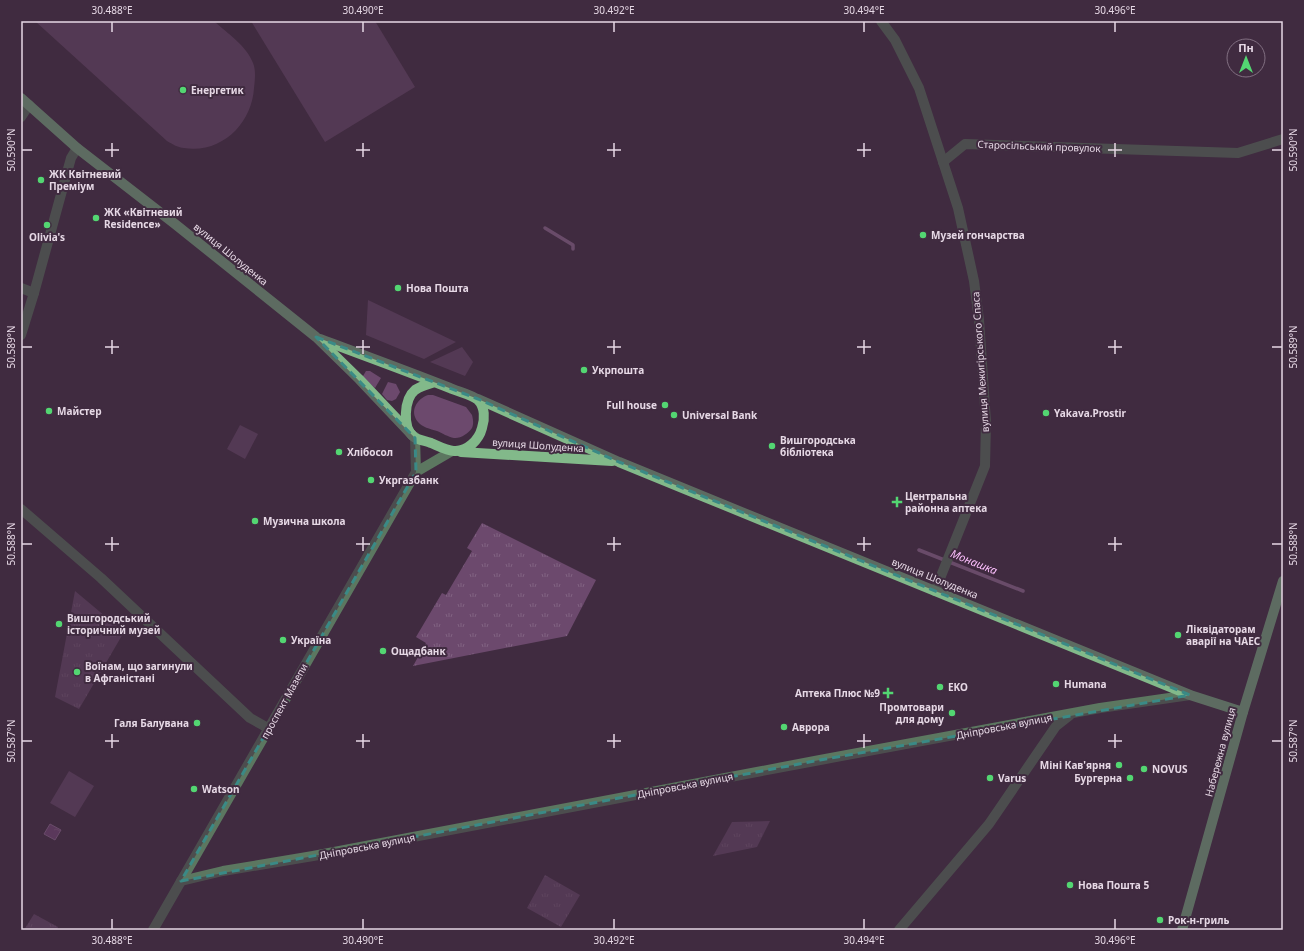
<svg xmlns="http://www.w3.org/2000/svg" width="1304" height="951" viewBox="0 0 1304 951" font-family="'Noto Sans',sans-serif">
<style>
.grass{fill:#6c496d}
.park{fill:url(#park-tufts)}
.water{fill:url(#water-ripples);stroke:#9b729c}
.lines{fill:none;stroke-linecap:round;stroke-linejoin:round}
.stream{stroke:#9b729c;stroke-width:3.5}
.minor{stroke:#5c7760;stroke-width:10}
.major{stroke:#82b98a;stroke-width:10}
.marked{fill:none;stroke:#3a8a86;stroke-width:3;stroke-dasharray:8 5;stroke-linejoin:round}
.ticks{fill:none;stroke:#e6d8e5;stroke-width:1.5}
.poi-dot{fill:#53d672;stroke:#402b40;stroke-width:1.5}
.labels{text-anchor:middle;stroke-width:4;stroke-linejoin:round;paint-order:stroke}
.poi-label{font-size:10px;font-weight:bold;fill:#e6d8e5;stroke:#402b40;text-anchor:start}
.street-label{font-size:10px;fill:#e6d8e5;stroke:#402b40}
.water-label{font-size:11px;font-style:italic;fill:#fcbffd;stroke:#402b40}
.neatline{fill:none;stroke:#e6d8e5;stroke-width:1.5}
.ticks-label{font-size:10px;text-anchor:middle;fill:#e6d8e5}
</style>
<defs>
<pattern id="park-tufts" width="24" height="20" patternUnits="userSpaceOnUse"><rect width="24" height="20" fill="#6c496d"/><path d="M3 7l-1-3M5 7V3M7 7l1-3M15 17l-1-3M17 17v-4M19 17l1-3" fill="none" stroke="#816282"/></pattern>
<pattern id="water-ripples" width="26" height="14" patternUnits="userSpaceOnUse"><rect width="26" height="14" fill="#7b477d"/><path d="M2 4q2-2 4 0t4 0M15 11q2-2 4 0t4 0" fill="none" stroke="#8e618f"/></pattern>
</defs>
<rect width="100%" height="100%" fill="#402b40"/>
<!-- grass -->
<g class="grass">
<path d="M35,21H214C228,34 246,45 253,63C256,70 255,80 254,88C252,123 222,154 184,148C179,148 172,144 167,141Z"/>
<path d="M251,21H375L415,87L325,142Z"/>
<path d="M368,300L456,342L424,359L366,335Z"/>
<path d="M462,347L473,362L465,376L430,362Z"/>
<path d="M366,371H370L381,378L375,388L364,379L363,376Z"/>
<path d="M388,382L396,384L400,392L396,399L392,401L387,400L382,394Z"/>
<path d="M428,395H433L466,407L472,415C473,419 474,424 472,428C469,433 460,439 454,438C448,437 442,433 437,431C430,429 422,427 418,422C409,411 417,399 428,395Z"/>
<path d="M240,425L258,434L245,459L227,449Z"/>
<path d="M69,771L94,786L75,817L50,803Z"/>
</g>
<!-- park -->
<g class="park">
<path d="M482,523L596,580L567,636L413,666L426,643L416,637L442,593L446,595L472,551L467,548Z"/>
<path d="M75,591L124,632L79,709L55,697Z"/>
<path d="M770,821L757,847L713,856L732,822Z"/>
<path d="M545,875L580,895L561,927L527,908Z"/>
<path d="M34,914L58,927L57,930H24Z"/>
</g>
<!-- water -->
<path class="water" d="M50,824L61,830L55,840L44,834Z"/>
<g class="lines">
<!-- stream -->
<g class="stream">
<path d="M545,228L573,245V249"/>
<path d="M919,550L1023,591"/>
</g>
<!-- minor -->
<g class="minor">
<path d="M881,21L895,40L919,88L958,208L974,281L979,320L986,422L985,466L935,591"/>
<path d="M21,117L29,105"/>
<path d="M943,162L965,144L1238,153L1283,139"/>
<path d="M21,288L34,293"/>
<path d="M21,335L34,293L71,158L77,148"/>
<path d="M415,437L416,472"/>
<path d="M21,509L101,578L250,718L268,728"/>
<path d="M181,881L223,871L313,856L820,760L1100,708L1190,695"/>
<path d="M153,930L416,472L452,451"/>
<path d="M899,930L989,824L1056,726L1070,715"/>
</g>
<!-- major -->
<g class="major">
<path d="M21,98L77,148L175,224L316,337L359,379L412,435"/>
<path d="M320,339C363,355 407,371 450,388C456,391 473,395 478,400C485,407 485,419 482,428C479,440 467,452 454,451C447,451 438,446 431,443C426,441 418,440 414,437C402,428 404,399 415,390C421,386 428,384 435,382"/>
<path d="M478,399L619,462L685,489L1190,695L1243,712"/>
<path d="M461,452L612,461"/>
<path d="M1182,930L1243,712L1283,581"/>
</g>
</g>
<!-- marked area -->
<path d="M0 0H1304V951H0ZM316,337L478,399L619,462L1190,695L820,760L181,881L416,472L415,438Z" fill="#402b40" fill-opacity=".55" fill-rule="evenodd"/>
<path class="marked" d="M316,337L478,399L619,462L1190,695L820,760L181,881L416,472L415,438Z"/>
<!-- ticks -->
<path class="ticks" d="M112,22V32M363,22V32M614,22V32M864,22V32M1115,22V32M112,143V157M363,143V157M614,143V157M864,143V157M1115,143V157M22,150H32M105,150H119M356,150H370M607,150H621M857,150H871M1108,150H1122M1272,150H1282M112,340V354M363,340V354M614,340V354M864,340V354M1115,340V354M22,347H32M105,347H119M356,347H370M607,347H621M857,347H871M1108,347H1122M1272,347H1282M112,537V551M363,537V551M614,537V551M864,537V551M1115,537V551M22,544H32M105,544H119M356,544H370M607,544H621M857,544H871M1108,544H1122M1272,544H1282M112,734V748M363,734V748M614,734V748M864,734V748M1115,734V748M22,741H32M105,741H119M356,741H370M607,741H621M857,741H871M1108,741H1122M1272,741H1282M112,919V929M363,919V929M614,919V929M864,919V929M1115,919V929"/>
<!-- markers -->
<g class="poi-dot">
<circle cx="183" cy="90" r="4"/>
<circle cx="41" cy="180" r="4"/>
<circle cx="96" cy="218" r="4"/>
<circle cx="47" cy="225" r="4"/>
<circle cx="923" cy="235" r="4"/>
<circle cx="398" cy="288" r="4"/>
<circle cx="584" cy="370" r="4"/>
<circle cx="665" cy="405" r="4"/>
<circle cx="49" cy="411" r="4"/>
<circle cx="1046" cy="413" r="4"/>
<circle cx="674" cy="415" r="4"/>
<circle cx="772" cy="446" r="4"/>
<circle cx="339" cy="452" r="4"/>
<circle cx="371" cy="480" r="4"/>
<path d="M895 496h4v4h4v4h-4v4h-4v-4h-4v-4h4z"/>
<circle cx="255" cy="521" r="4"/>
<circle cx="59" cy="624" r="4"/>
<circle cx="1178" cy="635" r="4"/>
<circle cx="283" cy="640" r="4"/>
<circle cx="383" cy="651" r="4"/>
<circle cx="77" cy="672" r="4"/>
<circle cx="1056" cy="684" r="4"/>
<circle cx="940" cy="687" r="4"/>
<path d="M886 687h4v4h4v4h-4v4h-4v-4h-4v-4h4z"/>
<circle cx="952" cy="713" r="4"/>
<circle cx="197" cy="723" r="4"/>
<circle cx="784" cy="727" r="4"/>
<circle cx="1119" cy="765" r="4"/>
<circle cx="1144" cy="769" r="4"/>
<circle cx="990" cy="778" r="4"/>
<circle cx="1130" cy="778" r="4"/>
<circle cx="194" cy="789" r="4"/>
<circle cx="1070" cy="885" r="4"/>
<circle cx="1160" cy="920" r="4"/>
</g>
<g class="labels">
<!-- poi labels -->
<g class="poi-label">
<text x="191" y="94">Енергетик</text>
<text x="49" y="178">ЖК Квітневий<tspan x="49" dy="12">Преміум</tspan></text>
<text x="104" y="216">ЖК «Квітневий<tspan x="104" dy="12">Residence»</tspan></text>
<text x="931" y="239">Музей гончарства</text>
<text x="47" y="241" text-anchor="middle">Olivia's</text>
<text x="406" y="292">Нова Пошта</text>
<text x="592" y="374">Укрпошта</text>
<text x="657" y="409" text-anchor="end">Full house</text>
<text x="57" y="415">Майстер</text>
<text x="1054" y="417">Yakava.Prostir</text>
<text x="682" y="419">Universal Bank</text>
<text x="780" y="444">Вишгородська<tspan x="780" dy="12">бібліотека</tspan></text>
<text x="347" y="456">Хлібосол</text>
<text x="379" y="484">Укргазбанк</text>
<text x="905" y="500">Центральна<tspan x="905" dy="12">районна аптека</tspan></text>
<text x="263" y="525">Музична школа</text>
<text x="67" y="622">Вишгородський<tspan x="67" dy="12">історичний музей</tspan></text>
<text x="1186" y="633">Ліквідаторам<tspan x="1186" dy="12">аварії на ЧАЕС</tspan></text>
<text x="291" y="644">Україна</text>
<text x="391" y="655">Ощадбанк</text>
<text x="85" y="670">Воїнам, що загинули<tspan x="85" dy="12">в Афганістані</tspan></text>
<text x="1064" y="688">Humana</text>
<text x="948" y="691">EKO</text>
<text x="880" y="697" text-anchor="end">Аптека Плюс №9</text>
<text x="944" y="711" text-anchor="end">Промтовари<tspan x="944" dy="12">для дому</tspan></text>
<text x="189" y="727" text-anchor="end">Галя Балувана</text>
<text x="792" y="731">Аврора</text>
<text x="1111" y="769" text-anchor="end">Міні Кав'ярня</text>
<text x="1152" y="773">NOVUS</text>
<text x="998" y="782">Varus</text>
<text x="1122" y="782" text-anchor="end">Бургерна</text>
<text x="202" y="793">Watson</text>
<text x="1078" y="889">Нова Пошта 5</text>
<text x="1168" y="924">Рок-н-гриль</text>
</g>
<!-- street labels -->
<g class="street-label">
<text transform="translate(1039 146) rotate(2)" y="4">Старосільський провулок</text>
<text transform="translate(231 254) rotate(39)" y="4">вулиця Шолуденка</text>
<text transform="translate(980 362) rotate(-94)" y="4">вулиця Межигірського Спаса</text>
<text transform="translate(538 445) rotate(4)" y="4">вулиця Шолуденка</text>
<text transform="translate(935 578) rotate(22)" y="4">вулиця Шолуденка</text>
<text transform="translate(284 701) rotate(-61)" y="4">проспект Мазепи</text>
<text transform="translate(1004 726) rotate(-11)" y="4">Дніпровська вулиця</text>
<text transform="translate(1220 752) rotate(-75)" y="4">Набережна вулиця</text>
<text transform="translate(685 785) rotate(-11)" y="4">Дніпровська вулиця</text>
<text transform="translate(367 846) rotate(-11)" y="4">Дніпровська вулиця</text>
</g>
<!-- water labels -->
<g class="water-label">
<text transform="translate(974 562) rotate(22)" y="4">Монашка</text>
</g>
</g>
<!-- border -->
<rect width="1304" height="951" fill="none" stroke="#402b40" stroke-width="44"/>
<!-- north arrow -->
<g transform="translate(1246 58)"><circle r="19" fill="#402b40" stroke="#827082"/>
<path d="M0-3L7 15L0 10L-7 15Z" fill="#53d672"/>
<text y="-6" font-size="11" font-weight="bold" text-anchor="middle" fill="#e6d8e5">Пн</text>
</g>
<rect x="22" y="22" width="1260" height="907" class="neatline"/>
<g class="ticks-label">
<text x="112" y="14">30.488°E</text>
<text x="363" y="14">30.490°E</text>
<text x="614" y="14">30.492°E</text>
<text x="864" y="14">30.494°E</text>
<text x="1115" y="14">30.496°E</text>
<text transform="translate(11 150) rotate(-90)" y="4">50.590°N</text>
<text transform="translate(1293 150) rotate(-90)" y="4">50.590°N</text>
<text transform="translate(11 347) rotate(-90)" y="4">50.589°N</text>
<text transform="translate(1293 347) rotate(-90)" y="4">50.589°N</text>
<text transform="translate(11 544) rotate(-90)" y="4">50.588°N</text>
<text transform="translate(1293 544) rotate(-90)" y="4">50.588°N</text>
<text transform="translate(11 741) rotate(-90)" y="4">50.587°N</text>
<text transform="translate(1293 741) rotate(-90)" y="4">50.587°N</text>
<text x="112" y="944">30.488°E</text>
<text x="363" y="944">30.490°E</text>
<text x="614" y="944">30.492°E</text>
<text x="864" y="944">30.494°E</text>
<text x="1115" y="944">30.496°E</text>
</g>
</svg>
